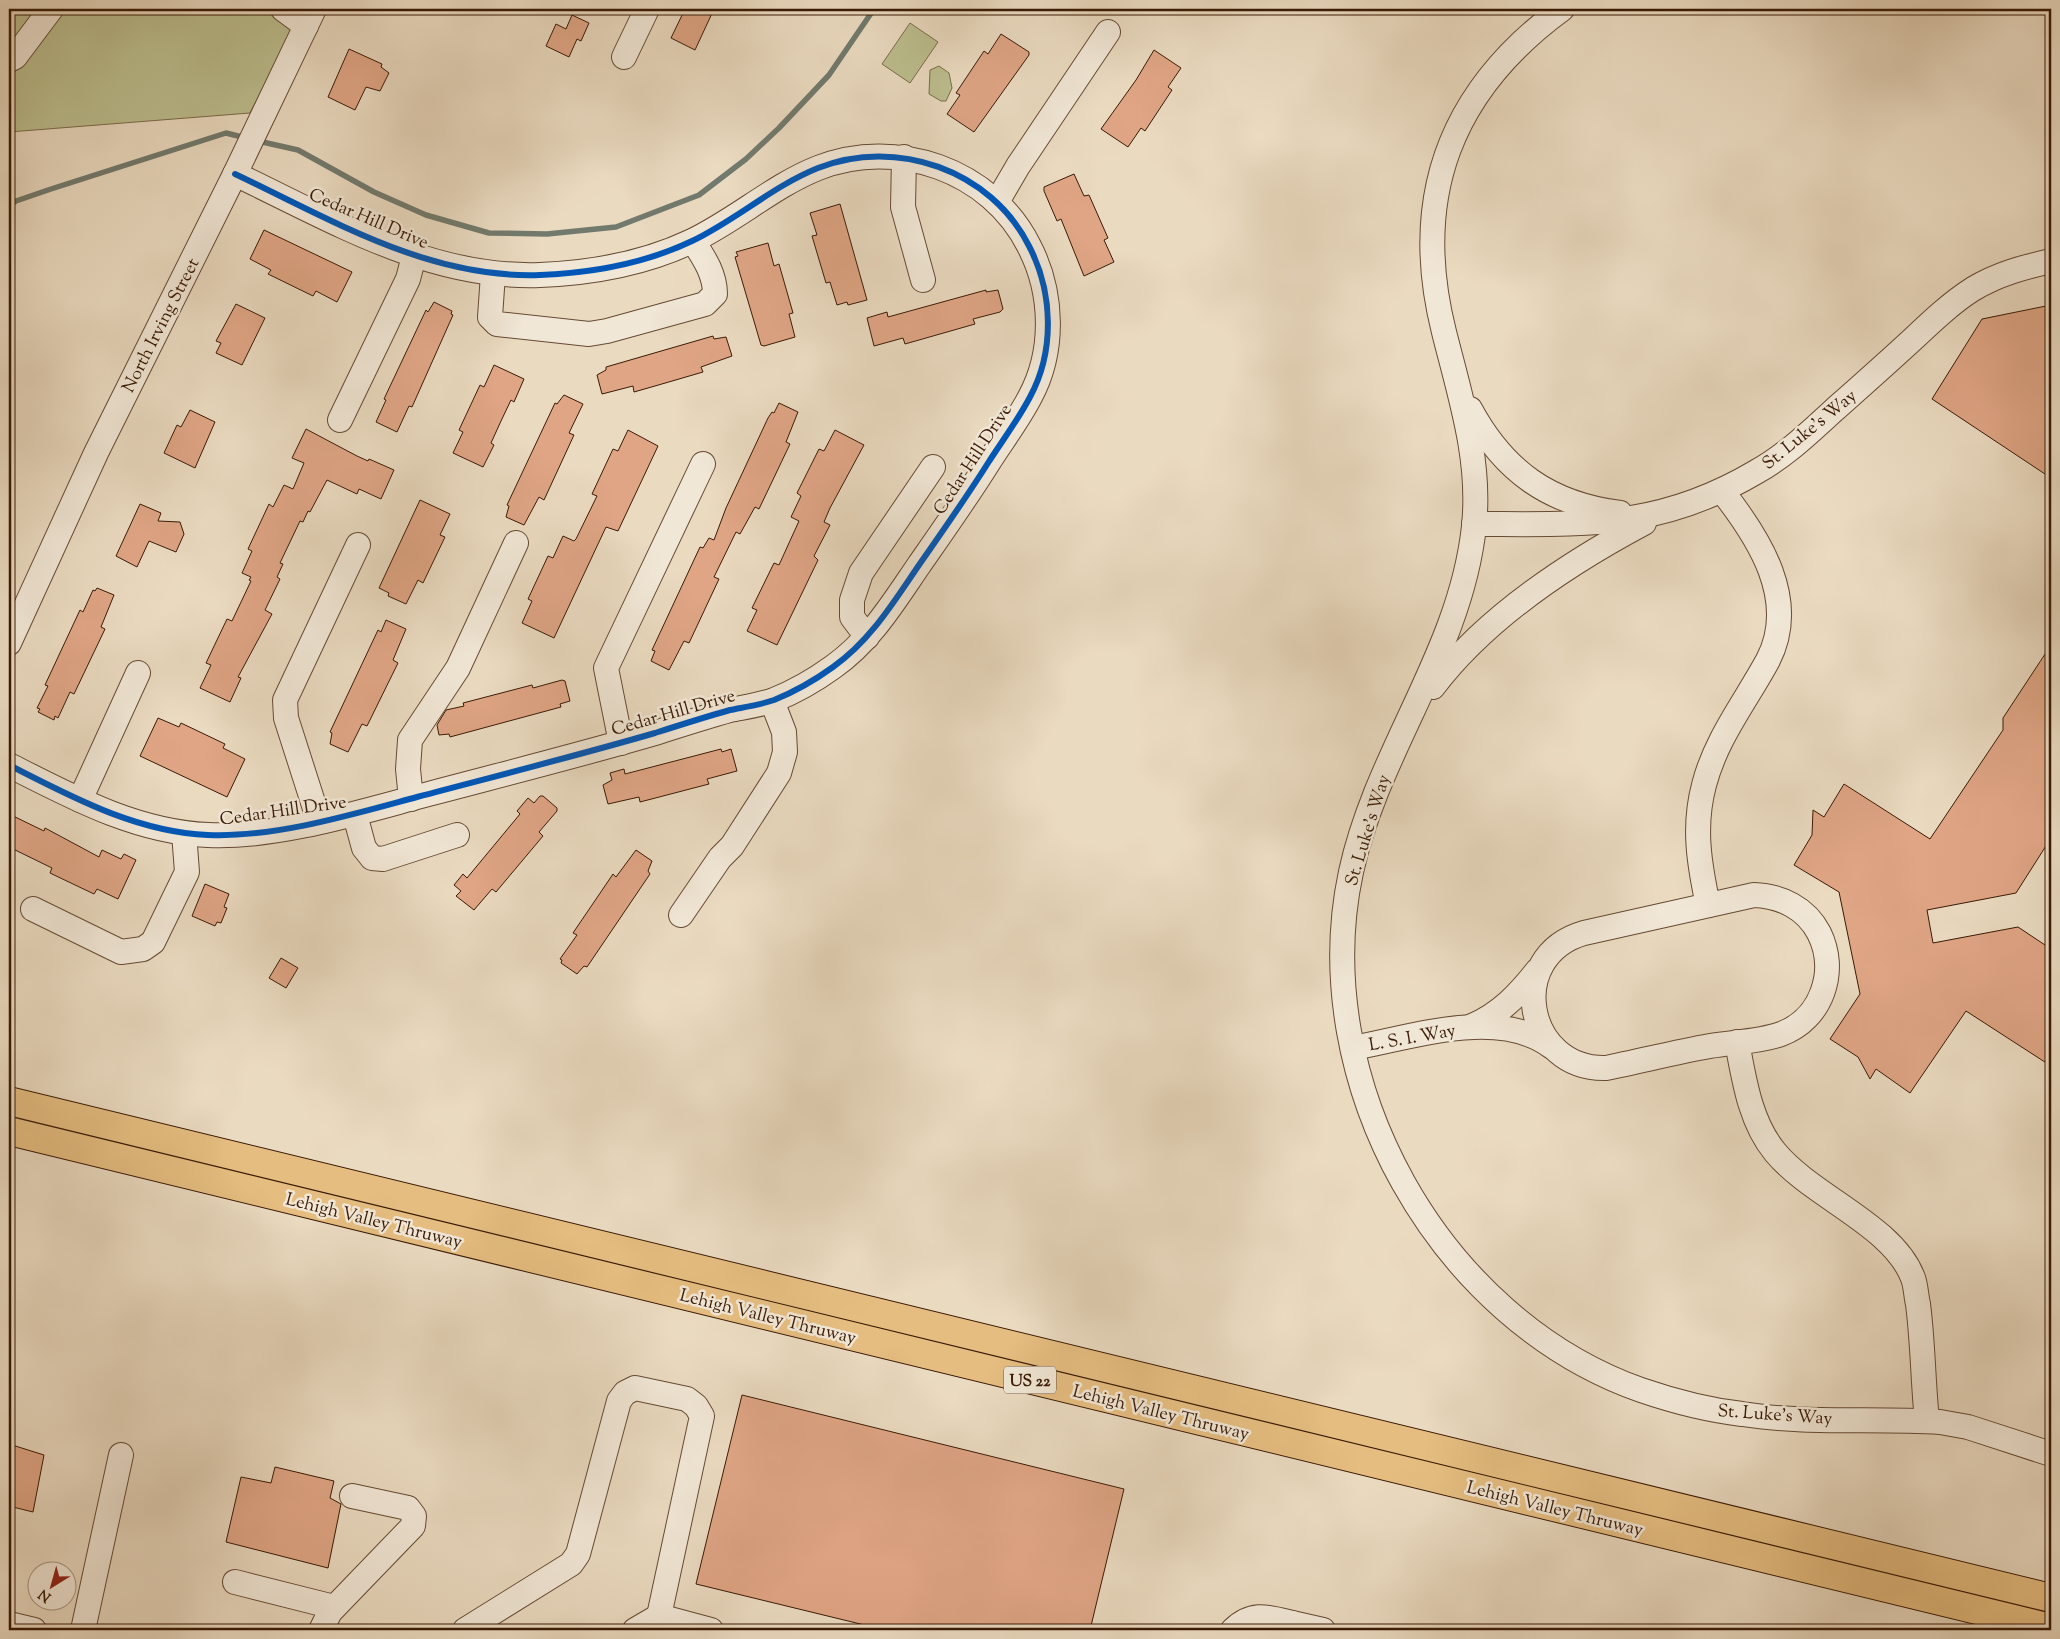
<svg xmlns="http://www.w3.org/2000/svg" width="2060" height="1639" viewBox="0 0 2060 1639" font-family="'Sorts Mill Goudy',serif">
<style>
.green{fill:#bcbe8e;stroke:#7b6c4a}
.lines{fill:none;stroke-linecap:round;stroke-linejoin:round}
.stream{stroke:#727a6d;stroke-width:5.5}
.building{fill:#dfa585;stroke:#3a1a05}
.minor-casing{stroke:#664a34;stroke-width:26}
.highway-casing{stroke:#3a1a05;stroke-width:30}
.minor{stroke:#f1e7d6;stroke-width:24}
.highway{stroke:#e5bd80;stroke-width:28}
.cycleway-casing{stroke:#f1e7d6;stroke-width:9}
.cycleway{stroke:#0057b8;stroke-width:6}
.labels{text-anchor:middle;stroke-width:5;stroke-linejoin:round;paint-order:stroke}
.shield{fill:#f1e7d6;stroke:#715844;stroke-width:1}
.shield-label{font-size:16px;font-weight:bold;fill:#3a1a05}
.street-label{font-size:18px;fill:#3a1a05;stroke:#f1e7d6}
</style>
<rect width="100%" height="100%" fill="#eadac0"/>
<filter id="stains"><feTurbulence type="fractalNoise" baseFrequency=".004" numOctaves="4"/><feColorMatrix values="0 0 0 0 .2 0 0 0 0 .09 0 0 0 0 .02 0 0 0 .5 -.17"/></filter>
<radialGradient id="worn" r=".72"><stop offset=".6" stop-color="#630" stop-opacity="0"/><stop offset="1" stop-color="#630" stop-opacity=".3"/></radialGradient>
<!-- green -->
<g class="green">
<path d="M9,9H304L250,113L9,132Z"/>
<path d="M910,23L938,42L910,83L882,64Z"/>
<path d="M939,66L949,73L952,88L946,101H941L929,94L930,70Z"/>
</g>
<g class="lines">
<!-- stream -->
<g class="stream">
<path d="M258,141L298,150L374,192L426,215L489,233L547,234L616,227L699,195L746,159L779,128L829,75L874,9"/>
<path d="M9,206L16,201L51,189L226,133L246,138"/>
</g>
</g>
<!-- building -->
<g class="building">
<path d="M685,9H714L695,50L671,38Z"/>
<path d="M572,15L589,23L581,41L577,39L569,57L546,46L556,24L566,29Z"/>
<path d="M1001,34L1029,52V55L974,132L947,114L960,95L956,93L984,51L988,54Z"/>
<path d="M349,49L382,64L381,67L389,73L380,91L366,87L355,110L328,97Z"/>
<path d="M1154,50L1181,68L1168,87L1172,90L1145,131L1141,128L1128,147L1101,129L1136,80Z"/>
<path d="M1074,174L1084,196L1089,195L1108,238L1104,240L1114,262L1084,276L1061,219L1057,221L1044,191V187Z"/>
<path d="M840,204L867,300L848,305L847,302L837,305L830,282L826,283L812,236L817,235L810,213Z"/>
<path d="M264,230L352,272L337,302L316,291L313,296L268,274L271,270L250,259Z"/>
<path d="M768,243L774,266L779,264L793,313L789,314L795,337L764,346L761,345L735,257L738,256L736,252Z"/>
<path d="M986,290V292L998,290L1003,309L1000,312L973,319L975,324L905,344L903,338L874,346L867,318L887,312L888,317Z"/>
<path d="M434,302L452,311L451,314L453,315L412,407L409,406L397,432L376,422L386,400L384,399L426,310L428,312Z"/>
<path d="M236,304L265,318L242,365L216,353L221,343L216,341Z"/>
<path d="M2051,305V478L1932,399L1982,319Z"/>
<path d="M713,336L714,339L726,337L732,356L701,367L703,372L655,386L634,392L633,386L602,394L597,375L606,370V367Z"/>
<path d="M494,365L524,379L514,402L511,400L501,421L491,443L494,445L483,467L453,453L463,432L459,430L480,385L484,387Z"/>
<path d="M564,395L583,404L569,433L574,435L544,500L539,497L524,525L506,517L509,506L507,505L555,403L557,404Z"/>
<path d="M779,403L798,412L786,442L790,444L759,509L755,507L740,534L736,532L714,577L719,579L697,626L689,643L684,641L669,670L651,661L655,651L652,650L700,547L703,548L709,538L714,540L726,508L768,418L772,412L774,413Z"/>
<path d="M190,410L215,422L195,468L164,453L177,425L181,427Z"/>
<path d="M306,429L357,456L368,461L369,459L394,470L381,499L359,489L357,494L327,480L310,512L308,511L303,522L300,521L280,563L283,564L277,577L280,579L265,610L272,614L238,677L241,678L230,702L200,688L211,665L206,663L227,619L232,621L251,581L249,580L251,577L242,573L252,551L248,549L269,504L273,507L284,485L293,489L304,463L292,458Z"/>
<path d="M628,430L658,446L618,531L606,527L554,638L522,623L532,601L528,599L548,556L553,558L563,536L574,541L576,539L597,496L592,494L613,449L618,451Z"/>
<path d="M835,430L864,445L830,508L824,522L830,525L814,556L818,560L777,645L747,631L757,610L752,608L774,563L779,565L799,521L791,517L801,496L797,493L819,449L824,451Z"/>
<path d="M420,500L450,514L440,535L445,537L423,583L418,580L406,604L388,596L389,593L379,588Z"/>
<path d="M140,504L161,513L158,521L180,522L184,534L176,552L149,541L137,567L116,556Z"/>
<path d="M97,588L114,595L101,627L105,629L74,694L70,692L58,718L55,716L54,720L38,712L40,709L37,708L48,686L45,685L80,610L83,612L93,590L95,591Z"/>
<path d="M386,620L406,629L393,660L398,663L367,726L362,724L348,752L330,744L332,733L330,732L378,630L381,632Z"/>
<path d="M2051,645V838L2016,893L1927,910L1933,943L2018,927L2051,949V1066L1966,1011L1910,1093L1876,1069L1870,1079L1858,1057L1830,1039L1860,994L1839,892L1794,865L1812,835L1813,810L1824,817L1844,784L1930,839L2003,730V718Z"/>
<path d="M562,680L565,681L570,701L560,704L561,707L450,737L449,734L439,735L437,725L446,710L464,706L463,703L532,685L533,688Z"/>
<path d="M158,718L179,727L181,723L225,744L223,748L245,759L227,797L140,756Z"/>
<path d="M721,749L722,752L731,749L737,771L707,779L709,784L640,802L639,797L608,804L603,785L612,780L610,773L624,769L625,774Z"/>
<path d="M540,796H543L557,808V811L539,832L543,836L501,886L496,892L492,889L474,910L456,896L461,891L454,885L463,874L467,878L520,814L517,811L528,798L534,803Z"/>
<path d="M9,814L44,831L45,828L99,857L102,850L121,859L124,854L136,860L118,899L97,889L94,894L50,873L52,868L9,847Z"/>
<path d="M636,850L652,861L648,871L650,874L587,967L584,966L577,974L561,963L562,960L560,959L577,935L573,933L613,874L616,877Z"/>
<path d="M205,884L229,894L224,907L227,908L221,923L217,922L215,926L192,916Z"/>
<path d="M281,958L298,968L286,988L269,978Z"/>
<path d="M742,1395L1124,1489L1090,1630H885L696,1584Z"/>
<path d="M9,1444L44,1455L33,1512L9,1506Z"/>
<path d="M275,1467L334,1481L330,1498L341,1504L328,1568L226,1542L241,1477L271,1483Z"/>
</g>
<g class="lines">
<defs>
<g id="minor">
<path d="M283,9L306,26"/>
<path d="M1562,9C1450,91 1410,197 1444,332C1460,396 1481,459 1474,526C1461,651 1377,751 1351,872C1306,1081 1439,1319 1641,1390C1673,1401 1708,1410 1742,1414C1807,1424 1874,1418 1940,1422L1968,1427L2051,1454"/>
<path d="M624,57L647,9"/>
<path d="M9,60L15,57L51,9"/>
<path d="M904,157L903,207L923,280"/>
<path d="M997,202L1018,166L1108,32"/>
<path d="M493,274L490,317L497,324L589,334L607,331L705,304L715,294C715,274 704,258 693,241"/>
<path d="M1470,409C1504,472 1550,504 1620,513"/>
<path d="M340,420L408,279L414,256"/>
<path d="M1474,524C1583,524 1658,530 1756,472C1785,456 1809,433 1833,411C1860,387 1886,364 1912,340C1931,322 1951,303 1973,289C1998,274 2024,267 2051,261"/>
<path d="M867,637L852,617V600L861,573L933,467"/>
<path d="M9,643L96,453L235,174L314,9"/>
<path d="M1433,687C1486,617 1567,564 1644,523"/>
<path d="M621,743L606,668L703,464"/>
<path d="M9,765C72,797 136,832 208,835C274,838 354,814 417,797C496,776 576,756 655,733C680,725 705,717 730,710C745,707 760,705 774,700C794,692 815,680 833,667C870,641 893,603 919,565C942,532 966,498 988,463C1002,441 1018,420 1030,397C1055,351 1053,292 1029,246C991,170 896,137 818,168C773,186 736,220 692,241C646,263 591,273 540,275C429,279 332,220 235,174"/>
<path d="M411,799L408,769L410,740L458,668L516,543"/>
<path d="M80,800L138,673"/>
<path d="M355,815L364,848L372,858L383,859L457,835"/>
<path d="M319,821L286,718L285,700L358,545"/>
<path d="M1754,895C1781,896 1806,908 1819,933C1838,971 1822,1019 1781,1034C1759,1042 1733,1042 1710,1046C1676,1052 1641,1061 1606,1068C1525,1070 1504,956 1584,933Z"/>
<path d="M1708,905C1699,863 1693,826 1704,785C1716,738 1746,701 1768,660C1799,600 1759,538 1722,491"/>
<path d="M33,909L121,952L143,949L153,942L187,872L184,833"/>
<path d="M681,915L720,858L732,846L779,773L785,752L784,732L772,701"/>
<path d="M1472,1026C1500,1014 1519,994 1537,971"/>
<path d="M1737,1042C1744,1079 1750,1122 1775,1152C1812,1197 1893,1225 1913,1278C1916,1286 1916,1296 1918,1304C1923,1343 1923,1382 1927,1421"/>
<path d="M1353,1048C1413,1037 1499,1007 1552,1047"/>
<path d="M235,1582L334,1607"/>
<path d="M9,1624L34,1630"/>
<path d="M83,1630L121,1455"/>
<path d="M321,1630L330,1612L413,1526L414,1516L408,1508L352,1496"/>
<path d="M465,1630L571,1564L578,1554L619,1401L625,1393L635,1388L687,1399L696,1406L702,1416L659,1616"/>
<path d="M635,1630L659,1616L711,1630"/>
<path d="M1233,1630C1252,1611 1268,1617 1292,1623"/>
<path d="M1290,1630L1292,1623L1323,1630"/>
</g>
<g id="highway">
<path d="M9,1101L2051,1598"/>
<path d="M9,1131L2051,1628"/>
</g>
</defs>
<!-- minor casing -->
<use href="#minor" class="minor-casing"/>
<!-- highway casing -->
<use href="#highway" class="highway-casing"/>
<!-- minor -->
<use href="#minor" class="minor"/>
<!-- highway -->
<use href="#highway" class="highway"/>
<defs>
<path id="cycleway" d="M9,765C72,797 136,832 208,835C274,838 354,814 417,797C496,776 576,756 655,733C680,725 705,717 730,710C745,707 760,705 774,700C794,692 815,680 833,667C870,641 893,603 919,565C942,532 966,498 988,463C1002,441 1018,420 1030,397C1055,351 1053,292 1029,246C991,170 896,137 818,168C773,186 736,220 692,241C646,263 591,273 540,275C429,279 332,220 235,174"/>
</defs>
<!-- cycleway casing -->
<use href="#cycleway" class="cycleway-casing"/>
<!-- cycleway -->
<use href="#cycleway" class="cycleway"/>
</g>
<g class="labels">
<!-- shield labels -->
<rect class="shield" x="1004" y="1366.5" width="52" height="27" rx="4"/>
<g class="shield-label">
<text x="1030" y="1386">US 22</text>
</g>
<!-- street labels -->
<g class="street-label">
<text transform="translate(369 218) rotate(23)" y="6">Cedar Hill Drive</text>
<text transform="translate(160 325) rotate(-63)" y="6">North Irving Street</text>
<text transform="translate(1809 429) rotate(-39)" y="6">St. Luke's Way</text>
<text transform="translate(972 459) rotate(-57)" y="6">Cedar Hill Drive</text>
<text transform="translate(673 712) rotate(-16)" y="6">Cedar Hill Drive</text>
<text transform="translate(283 810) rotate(-8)" y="6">Cedar Hill Drive</text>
<text transform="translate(1367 830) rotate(-73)" y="6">St. Luke's Way</text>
<text transform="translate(1412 1037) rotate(-10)" y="6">L. S. I. Way</text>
<text transform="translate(374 1220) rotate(14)" y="6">Lehigh Valley Thruway</text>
<text transform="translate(768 1316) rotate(14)" y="6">Lehigh Valley Thruway</text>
<text transform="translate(1161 1412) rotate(14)" y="6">Lehigh Valley Thruway</text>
<text transform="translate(1775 1414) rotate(4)" y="6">St. Luke's Way</text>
<text transform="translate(1555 1508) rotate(14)" y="6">Lehigh Valley Thruway</text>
</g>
</g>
<!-- margin -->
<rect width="2060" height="1639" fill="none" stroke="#eadac0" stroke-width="30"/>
<rect x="10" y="10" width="2040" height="1619" fill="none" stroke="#3a1a05" stroke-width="2.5"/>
<rect x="15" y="15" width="2030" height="1609" fill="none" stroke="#3a1a05"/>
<!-- north arrow -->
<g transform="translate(52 1586) rotate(217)"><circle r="24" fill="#f1e7d6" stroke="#a89582"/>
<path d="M0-4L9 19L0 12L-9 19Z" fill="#8f2418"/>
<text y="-8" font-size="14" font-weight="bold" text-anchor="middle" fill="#3a1a05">N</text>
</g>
<rect width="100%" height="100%" filter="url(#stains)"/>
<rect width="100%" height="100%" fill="url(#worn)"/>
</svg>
